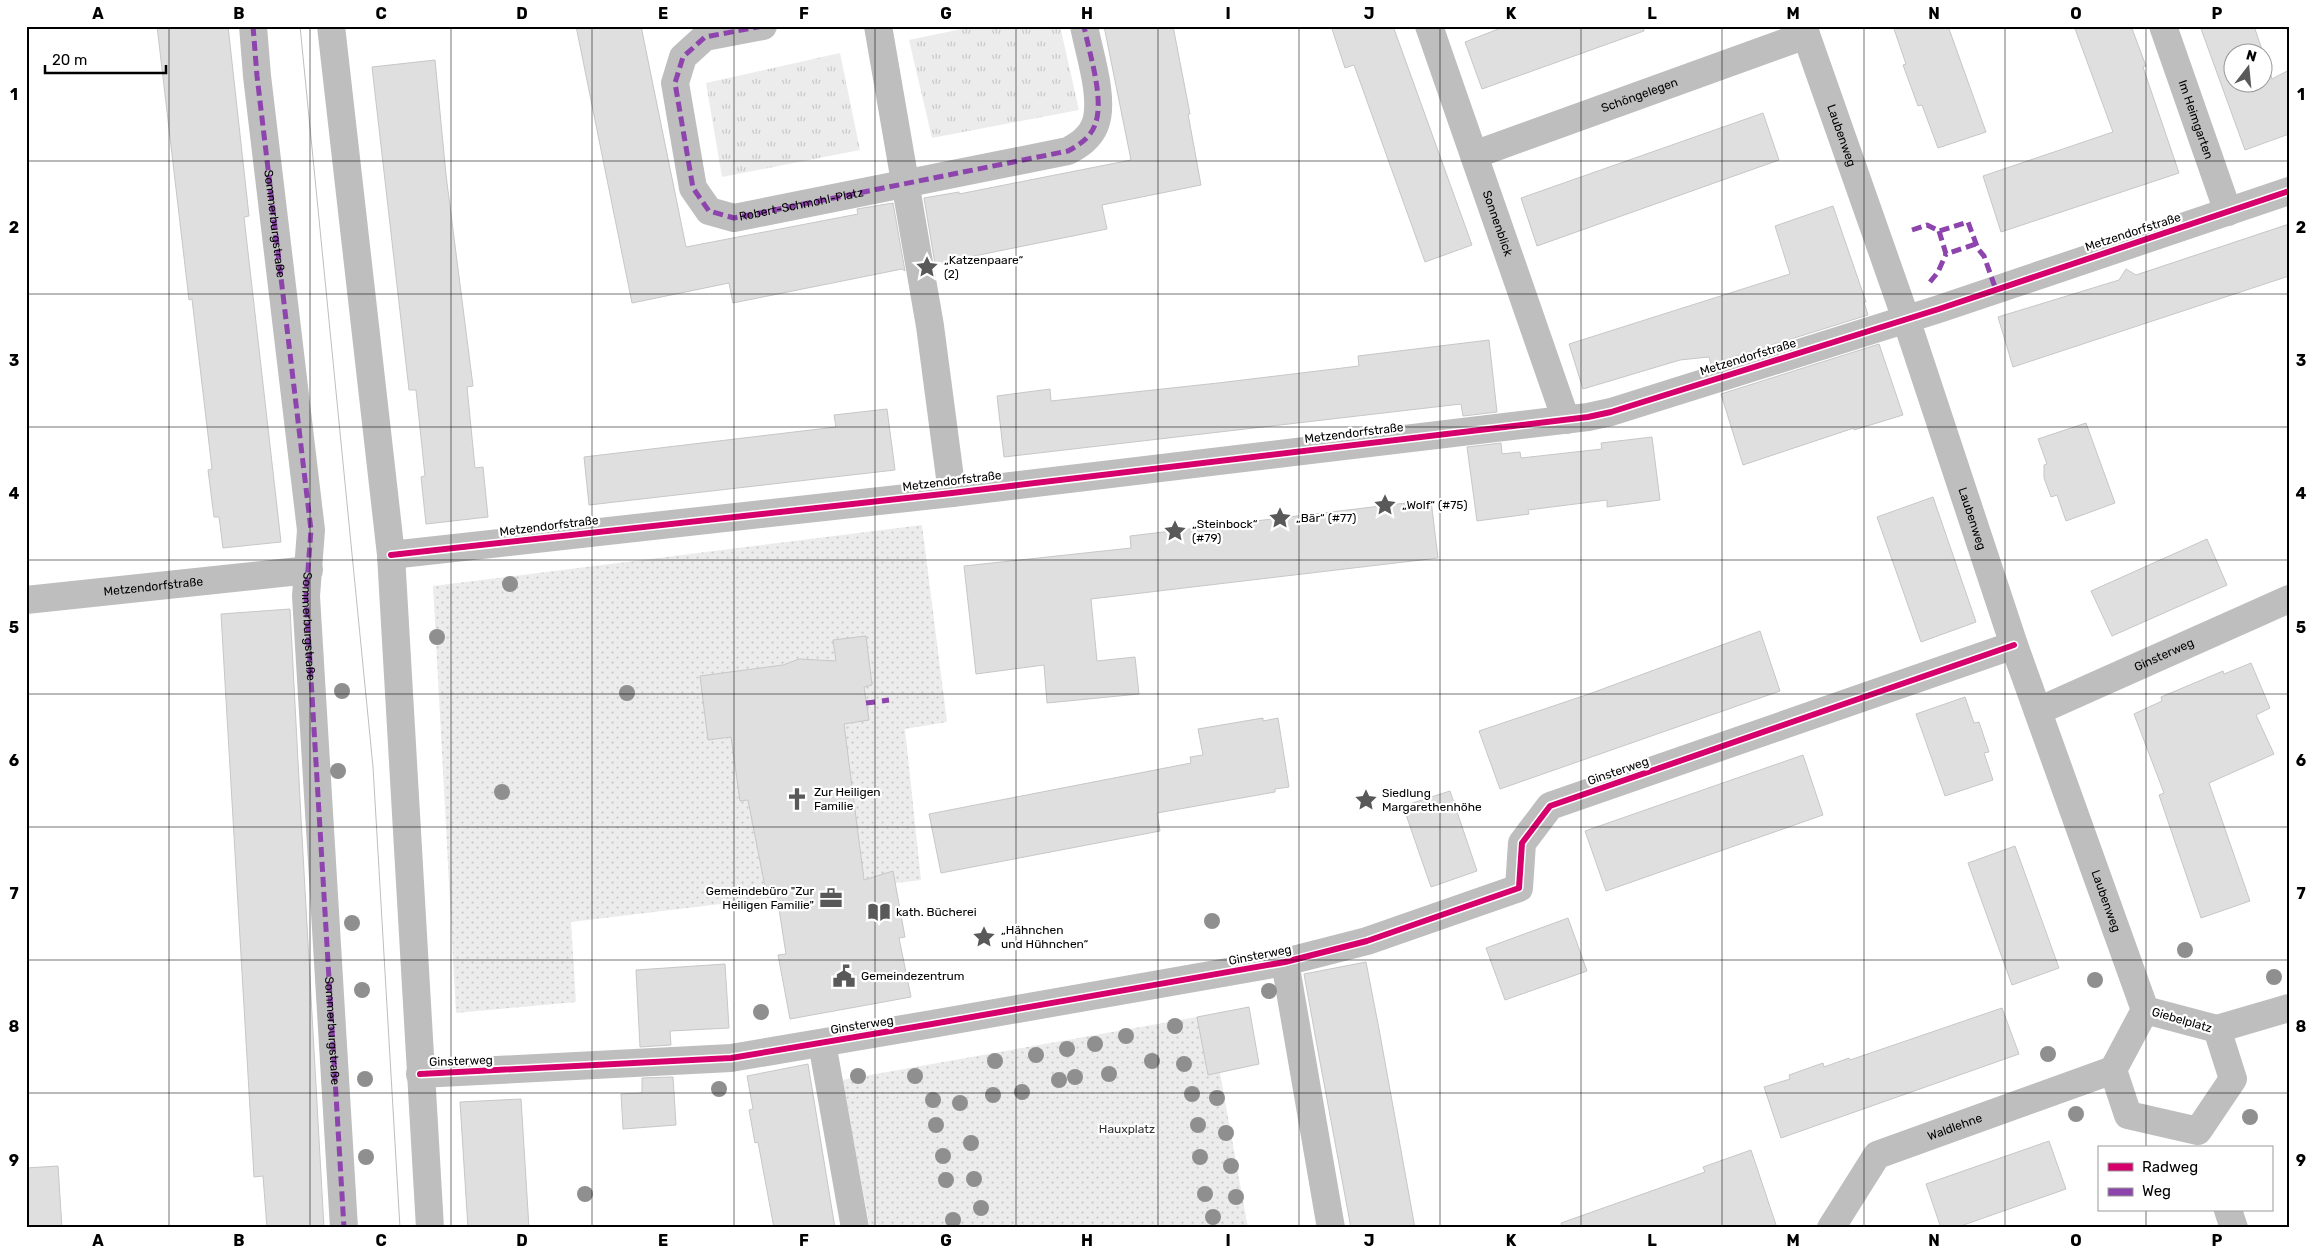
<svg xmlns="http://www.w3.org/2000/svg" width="2315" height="1254" viewBox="0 0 2315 1254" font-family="Rubik,sans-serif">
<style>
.grass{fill:url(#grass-tufts)}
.park{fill:url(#park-dots)}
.building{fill:#dfdfdf;stroke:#c7c7c7;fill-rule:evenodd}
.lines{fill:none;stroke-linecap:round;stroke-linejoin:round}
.minor{stroke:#bebebe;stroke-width:28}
.tram{stroke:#bebebe;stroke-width:1}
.quiet{stroke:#8e44ad;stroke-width:5;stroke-dasharray:10 5;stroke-linecap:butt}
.cycleway-casing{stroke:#fff;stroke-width:9}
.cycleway{stroke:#d6006c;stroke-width:6}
.tree{fill:#8f8f8f}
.grid{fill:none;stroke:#000;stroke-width:1;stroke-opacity:0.55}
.labels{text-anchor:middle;stroke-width:4.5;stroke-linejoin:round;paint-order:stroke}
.street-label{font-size:12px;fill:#000;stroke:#fff}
.poi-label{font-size:12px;fill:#000;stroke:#fff;text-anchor:start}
.park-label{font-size:12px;fill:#333;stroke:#fff}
.neatline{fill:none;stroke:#000;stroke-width:2}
.grid-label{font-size:16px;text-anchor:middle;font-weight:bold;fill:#000}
</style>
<defs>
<pattern id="grass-tufts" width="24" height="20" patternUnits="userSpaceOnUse" patternTransform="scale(1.25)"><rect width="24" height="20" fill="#ececec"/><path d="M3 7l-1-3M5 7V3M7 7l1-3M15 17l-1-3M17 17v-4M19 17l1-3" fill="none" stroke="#c9c9c9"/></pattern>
<pattern id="park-dots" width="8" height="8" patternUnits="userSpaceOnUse" patternTransform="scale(1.25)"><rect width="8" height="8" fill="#ececec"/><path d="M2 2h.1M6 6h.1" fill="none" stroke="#c9c9c9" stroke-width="1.8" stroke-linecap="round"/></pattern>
</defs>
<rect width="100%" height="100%" fill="#fff"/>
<!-- grass -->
<g class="grass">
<path d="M976,26H1060L1079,110L932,138L909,40Z"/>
<path d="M840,53L860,150L722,177L706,83Z"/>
</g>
<!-- park -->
<g class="park">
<path d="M922,525L947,722L905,729L921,880L571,922L576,1002L456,1013L433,586Z"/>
<path d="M1197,1017L1208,1073H1220L1248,1228H870L842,1080Z"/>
</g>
<!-- building -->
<g class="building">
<path d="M157,26H228L249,216L244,217L281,542L223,548L219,517H214L208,470L212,469L192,299L189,300Z"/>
<path d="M576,26H641L686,247L858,214L857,209L893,203L905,271L902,269L733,303L729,283L632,303Z"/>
<path d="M1104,26H1173L1190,114H1188L1201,185L1102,205L1107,229L935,264L924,198L959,192V194L1131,160Z"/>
<path d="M1331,26H1393L1472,245L1425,262L1354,65L1345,68Z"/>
<path d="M1506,26H1643L1644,31L1482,89L1465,42Z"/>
<path d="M1893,26H1948L1986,132L1938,148L1922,105L1918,106L1903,65L1906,64Z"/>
<path d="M2074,26H2131L2146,66L2143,67L2179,173L2001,232L1983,176L2113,132Z"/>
<path d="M2200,26H2254L2272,79L2289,70V134L2245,150ZM2232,52H2262V82H2232Z"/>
<path d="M435,60L446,175L473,386L467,387L475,468L483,467L488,517L426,524L421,477L425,476L416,390H409L372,67Z"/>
<path d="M1763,113L1779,160L1537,246L1521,198Z"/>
<path d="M1833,206L1866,302H1864L1868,315L1711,364L1709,357L1680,360L1583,389L1569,344L1790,274L1775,226Z"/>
<path d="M2289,224V276L2013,367L1998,317L2119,280L2126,269L2136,275Z"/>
<path d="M1489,340L1497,412L1463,416L1461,404L1004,457L997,396L1050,389L1051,401L1218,383L1359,366L1358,356Z"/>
<path d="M1879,344L1903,415L1854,430V428L1743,465L1721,394Z"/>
<path d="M887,409L895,470L589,505L584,457L836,427L834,415Z"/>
<path d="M2086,423L2115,503L2066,521L2057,495L2051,497L2044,478V465L2047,464L2038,439Z"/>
<path d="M1652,437L1660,500L1607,507V500L1528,510L1529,514L1477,521L1467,447L1501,443L1502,454L1520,452L1521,458L1602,449L1601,443Z"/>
<path d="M1933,497L1976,622L1921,642L1877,517Z"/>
<path d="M1431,500L1438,558L1091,599L1097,661L1135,657L1139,694L1047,703L1044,665L976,674L964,566L1131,548L1130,536Z"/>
<path d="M2207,539L2227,585L2112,636L2091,591Z"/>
<path d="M290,609L301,818L324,1228H267L263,1176L254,1177L221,614Z"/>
<path d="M1760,631L1780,691L1500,789L1479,731L1589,694Z"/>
<path d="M866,636L872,685L864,687L869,720L844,724L864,880L893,871L905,937L899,938L911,997L790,1019L778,955L786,954L776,890L766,892L748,800L740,801L731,737L708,740L700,676L783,665L799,659L836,661L833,640Z"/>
<path d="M2251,663L2270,708L2256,715L2274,754L2209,783L2250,901L2201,918L2159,795L2164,793L2134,714L2162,701L2161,697L2223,671L2224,674Z"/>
<path d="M1965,697L1974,723L1979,722L1989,752L1984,753L1993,780L1945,796L1916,714Z"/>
<path d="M1263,718V721L1278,718L1289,787L1275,789V792L1157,813L1160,831L941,873L929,814L1191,763L1190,757L1203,755L1198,729Z"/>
<path d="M1803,755L1823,815L1606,891L1585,831Z"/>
<path d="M1450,791L1477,871L1431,887L1403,806Z"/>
<path d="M2015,846L2059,968L2012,985L1968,863Z"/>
<path d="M1568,918L1587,971L1505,1000L1486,948Z"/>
<path d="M1366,962L1379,1029L1415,1228H1351L1318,1051L1304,974Z"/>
<path d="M725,964L729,1028L670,1031L671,1045L640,1047L636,970Z"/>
<path d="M1249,1007L1259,1064L1208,1075L1197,1017Z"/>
<path d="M2002,1008L2019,1054L1781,1138L1764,1087L1790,1079L1789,1075L1823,1063L1824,1067L1849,1058L1850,1060Z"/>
<path d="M808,1064L835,1228H774L758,1142L755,1143L749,1110L753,1109L747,1076Z"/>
<path d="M673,1077L676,1125L623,1129L621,1094L642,1093V1078Z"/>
<path d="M521,1099L529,1228H468L460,1102Z"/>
<path d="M2049,1141L2066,1189L1955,1228H1941L1926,1184Z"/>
<path d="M1751,1150L1777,1228H1562L1561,1223L1705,1172L1703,1167Z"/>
<path d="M58,1166L62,1228H26V1168Z"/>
</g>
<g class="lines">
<!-- minor -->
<g class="minor">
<path d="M253,26L257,76L311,530L306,596L344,1228"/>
<path d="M331,26L391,555L430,1228"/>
<path d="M763,26L705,37L683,57L675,83L693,188L709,211L734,218L1068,151C1079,145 1090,138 1095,125C1105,99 1089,53 1084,26"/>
<path d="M878,26L930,326L952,493"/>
<path id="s1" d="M1429,26L1566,420"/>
<path id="s2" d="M1803,26L1906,319L2014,645L2145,1010"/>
<path id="s3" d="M2163,26L2228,212"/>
<path id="s4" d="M1474,155L1806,35"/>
<path d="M391,555L952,493L1588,417L1611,412L1939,309L2289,191"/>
<path id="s5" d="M26,600L309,570"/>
<path id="s6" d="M2038,711L2289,599"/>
<path d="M1285,962L1331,1228"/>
<path d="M2145,1010L2217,1029L2233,1079L2198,1131L2128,1115L2113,1070Z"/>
<path d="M2217,1029L2289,1008"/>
<path d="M822,1043L855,1228"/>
<path d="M420,1074L731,1058L932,1024L1285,962L1367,941L1519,888L1522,843L1550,806L2014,645"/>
<path d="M2228,1210L2234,1228"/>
<path id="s7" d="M1831,1228L1877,1155L2113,1070"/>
</g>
<!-- tram -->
<path class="tram" d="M300,26L373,767L400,1228"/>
<!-- quiet -->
<g class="quiet">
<path id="s8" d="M253,26L257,76L311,530L306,596L344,1228"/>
<path id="s9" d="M763,26L705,37L683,57L675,83L693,188L709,211L734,218L1068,151C1079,145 1090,138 1095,125C1105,99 1089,53 1084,26"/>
<path d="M1912,230L1927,225L1939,231L1968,222L1978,249L1984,256L1996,290"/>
<path d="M1939,231L1946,254L1976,244"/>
<path d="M1930,282L1938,272L1946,254"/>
<path d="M882,701L889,700"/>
<path d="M866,703L875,702"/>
</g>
<defs>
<g id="cycleway">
<path d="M391,555L952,493L1588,417L1611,412L1939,309L2289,191"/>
<path d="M420,1074L731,1058L932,1024L1285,962L1367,941L1519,888L1522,843L1550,806L2014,645"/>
</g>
</defs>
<!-- cycleway casing -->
<use href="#cycleway" class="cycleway-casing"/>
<!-- cycleway -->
<use href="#cycleway" class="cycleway"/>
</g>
<!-- trees -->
<g class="tree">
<circle cx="510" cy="584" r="8"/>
<circle cx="437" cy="637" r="8"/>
<circle cx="342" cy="691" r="8"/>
<circle cx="627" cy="693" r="8"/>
<circle cx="338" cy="771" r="8"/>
<circle cx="502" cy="792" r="8"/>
<circle cx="1212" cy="921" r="8"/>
<circle cx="352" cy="923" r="8"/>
<circle cx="2185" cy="950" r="8"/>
<circle cx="2274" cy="977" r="8"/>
<circle cx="2095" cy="980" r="8"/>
<circle cx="362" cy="990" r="8"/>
<circle cx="1269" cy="991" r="8"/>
<circle cx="761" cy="1012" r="8"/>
<circle cx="1175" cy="1026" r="8"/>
<circle cx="1126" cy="1036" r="8"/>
<circle cx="1095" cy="1044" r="8"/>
<circle cx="1067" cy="1049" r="8"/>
<circle cx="2048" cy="1054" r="8"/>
<circle cx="1036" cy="1055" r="8"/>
<circle cx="995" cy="1061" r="8"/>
<circle cx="1152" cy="1061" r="8"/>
<circle cx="1184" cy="1064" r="8"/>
<circle cx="1109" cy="1074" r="8"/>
<circle cx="858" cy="1076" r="8"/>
<circle cx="915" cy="1076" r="8"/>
<circle cx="1075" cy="1077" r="8"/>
<circle cx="365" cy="1079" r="8"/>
<circle cx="1059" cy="1080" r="8"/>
<circle cx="719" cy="1089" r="8"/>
<circle cx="1022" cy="1092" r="8"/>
<circle cx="1192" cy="1094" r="8"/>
<circle cx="993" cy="1095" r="8"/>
<circle cx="1217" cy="1098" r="8"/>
<circle cx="933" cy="1100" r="8"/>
<circle cx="960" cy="1103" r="8"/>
<circle cx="2076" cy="1114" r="8"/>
<circle cx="2250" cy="1117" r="8"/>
<circle cx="936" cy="1125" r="8"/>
<circle cx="1198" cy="1125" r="8"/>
<circle cx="1226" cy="1133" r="8"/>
<circle cx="971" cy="1143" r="8"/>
<circle cx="943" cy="1156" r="8"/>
<circle cx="366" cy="1157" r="8"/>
<circle cx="1200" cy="1157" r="8"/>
<circle cx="1231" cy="1166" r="8"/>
<circle cx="974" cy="1179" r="8"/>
<circle cx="946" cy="1180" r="8"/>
<circle cx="585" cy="1194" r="8"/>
<circle cx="1205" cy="1194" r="8"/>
<circle cx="1236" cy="1197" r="8"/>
<circle cx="981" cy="1208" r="8"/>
<circle cx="1213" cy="1217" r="8"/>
<circle cx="953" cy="1220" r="8"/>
</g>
<!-- grid -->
<path class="grid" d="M169,26V1228M310,26V1228M451,26V1228M592,26V1228M734,26V1228M875,26V1228M1016,26V1228M1158,26V1228M1299,26V1228M1440,26V1228M1581,26V1228M1722,26V1228M1864,26V1228M2005,26V1228M2146,26V1148M26,161H2289M26,294H2289M26,427H2289M26,560H2289M26,694H2289M26,827H2289M26,960H2289M26,1093H2289M2146,1210V1228"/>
<!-- icons -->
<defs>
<symbol id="sight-bare" viewBox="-9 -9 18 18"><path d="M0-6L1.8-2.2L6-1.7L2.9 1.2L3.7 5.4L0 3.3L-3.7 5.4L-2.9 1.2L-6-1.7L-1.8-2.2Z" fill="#595959" stroke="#fff" stroke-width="2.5" paint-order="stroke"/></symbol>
<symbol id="church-bare" viewBox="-9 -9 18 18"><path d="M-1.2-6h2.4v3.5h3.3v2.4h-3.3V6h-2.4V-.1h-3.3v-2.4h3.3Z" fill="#595959" stroke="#fff" stroke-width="2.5" paint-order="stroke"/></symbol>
<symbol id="office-bare" viewBox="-9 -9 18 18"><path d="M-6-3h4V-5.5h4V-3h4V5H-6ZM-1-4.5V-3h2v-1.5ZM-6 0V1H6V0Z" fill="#595959" stroke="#fff" stroke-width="2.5" paint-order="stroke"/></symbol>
<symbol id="library-bare" viewBox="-9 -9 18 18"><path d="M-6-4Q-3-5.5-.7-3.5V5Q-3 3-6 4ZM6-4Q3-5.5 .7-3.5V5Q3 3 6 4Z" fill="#595959" stroke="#fff" stroke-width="2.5" paint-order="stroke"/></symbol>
<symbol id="civic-bare" viewBox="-9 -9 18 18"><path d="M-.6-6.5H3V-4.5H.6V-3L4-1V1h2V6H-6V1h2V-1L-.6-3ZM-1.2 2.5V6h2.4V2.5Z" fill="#595959" stroke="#fff" stroke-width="2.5" paint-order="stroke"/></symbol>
</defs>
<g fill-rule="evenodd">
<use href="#sight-bare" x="911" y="251" width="32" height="32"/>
<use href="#sight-bare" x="1369" y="489" width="32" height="32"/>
<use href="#sight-bare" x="1264" y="502" width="32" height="32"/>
<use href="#sight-bare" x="1159" y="515" width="32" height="32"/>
<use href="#church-bare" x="781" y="783" width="32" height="32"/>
<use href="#sight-bare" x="1350" y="784" width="32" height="32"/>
<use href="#office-bare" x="815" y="882" width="32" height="32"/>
<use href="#library-bare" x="863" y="896" width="32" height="32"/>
<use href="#sight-bare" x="968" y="921" width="32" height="32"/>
<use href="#civic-bare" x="828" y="960" width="32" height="32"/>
</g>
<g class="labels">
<!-- street labels -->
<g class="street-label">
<text dy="4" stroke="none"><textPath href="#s4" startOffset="176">Schöngelegen</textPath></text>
<text dy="4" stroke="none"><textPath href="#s3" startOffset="99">Im Heimgarten</textPath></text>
<text dy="4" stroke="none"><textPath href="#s2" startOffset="116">Laubenweg</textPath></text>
<text dy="4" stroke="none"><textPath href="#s9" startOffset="345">Robert-Schmohl-Platz</textPath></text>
<text dy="4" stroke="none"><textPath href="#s8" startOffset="199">Sommerburgstraße</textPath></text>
<text dy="4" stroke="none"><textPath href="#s1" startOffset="209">Sonnenblick</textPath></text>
<text transform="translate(2133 232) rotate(-18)" y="4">Metzendorfstraße</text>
<text transform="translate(1748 357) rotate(-17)" y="4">Metzendorfstraße</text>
<text transform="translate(1354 433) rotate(-7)" y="4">Metzendorfstraße</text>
<text transform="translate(952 481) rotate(-7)" y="4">Metzendorfstraße</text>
<text dy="4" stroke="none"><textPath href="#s2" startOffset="521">Laubenweg</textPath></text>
<text transform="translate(549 526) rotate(-7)" y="4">Metzendorfstraße</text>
<text dy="4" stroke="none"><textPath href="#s5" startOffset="128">Metzendorfstraße</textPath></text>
<text dy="4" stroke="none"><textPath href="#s8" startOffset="604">Sommerburgstraße</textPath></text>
<text dy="4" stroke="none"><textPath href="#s6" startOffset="138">Ginsterweg</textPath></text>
<text transform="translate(1618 771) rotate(-19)" y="4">Ginsterweg</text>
<text dy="4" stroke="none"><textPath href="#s2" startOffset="926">Laubenweg</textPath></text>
<text transform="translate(1260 955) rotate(-11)" y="4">Ginsterweg</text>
<text transform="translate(2182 1020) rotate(16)" y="4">Giebelplatz</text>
<text transform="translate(862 1025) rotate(-9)" y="4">Ginsterweg</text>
<text dy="4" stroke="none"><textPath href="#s8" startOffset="1009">Sommerburgstraße</textPath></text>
<text transform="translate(461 1061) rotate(-2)" y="4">Ginsterweg</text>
<text dy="4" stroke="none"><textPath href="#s7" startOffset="169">Waldlehne</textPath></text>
</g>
<!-- poi labels -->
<g class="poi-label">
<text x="944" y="264">„Katzenpaare“<tspan x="944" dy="14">(2)</tspan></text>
<text x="1402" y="509">„Wolf“ (#75)</text>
<text x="1296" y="522">„Bär“ (#77)</text>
<text x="1192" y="528">„Steinbock“<tspan x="1192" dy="14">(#79)</tspan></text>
<text x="814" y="796">Zur Heiligen<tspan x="814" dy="14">Familie</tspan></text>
<text x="1382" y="797">Siedlung<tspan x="1382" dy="14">Margarethenhöhe</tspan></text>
<text x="814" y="895" text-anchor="end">Gemeindebüro "Zur<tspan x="814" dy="14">Heiligen Familie"</tspan></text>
<text x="896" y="916">kath. Bücherei</text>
<text x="1001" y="934">„Hähnchen<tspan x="1001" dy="14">und Hühnchen“</tspan></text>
<text x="861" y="980">Gemeindezentrum</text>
</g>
<!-- park labels -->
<g class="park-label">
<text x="1127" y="1133">Hauxplatz</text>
</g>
</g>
<!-- border -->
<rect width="2315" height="1254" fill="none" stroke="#ffffff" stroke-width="55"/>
<!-- legend -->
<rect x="2098" y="1146" width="175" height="65" fill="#ffffff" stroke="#999999"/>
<rect x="2108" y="1163" width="25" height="8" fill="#d6006c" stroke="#999999"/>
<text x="2142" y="1172" font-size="15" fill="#000000">Radweg</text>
<rect x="2108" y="1188" width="25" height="8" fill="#8e44ad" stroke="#999999"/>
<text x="2142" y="1196" font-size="15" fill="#000000">Weg</text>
<!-- north arrow -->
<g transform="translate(2248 68) rotate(16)"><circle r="24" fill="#ffffff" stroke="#999999"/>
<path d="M0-4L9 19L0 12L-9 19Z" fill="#595959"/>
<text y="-8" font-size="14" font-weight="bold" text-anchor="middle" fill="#000000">N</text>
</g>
<!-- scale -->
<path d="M45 65v8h121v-8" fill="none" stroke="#000000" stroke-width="2.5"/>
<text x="52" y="65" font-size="15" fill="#000000" stroke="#ffffff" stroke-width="4" paint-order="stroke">20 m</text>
<rect x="28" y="28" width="2260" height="1198" class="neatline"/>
<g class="grid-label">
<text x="98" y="19">A</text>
<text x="239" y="19">B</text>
<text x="381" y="19">C</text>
<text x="522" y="19">D</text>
<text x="663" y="19">E</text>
<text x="804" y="19">F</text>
<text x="946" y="19">G</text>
<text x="1087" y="19">H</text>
<text x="1228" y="19">I</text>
<text x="1369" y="19">J</text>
<text x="1511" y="19">K</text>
<text x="1652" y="19">L</text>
<text x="1793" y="19">M</text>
<text x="1934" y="19">N</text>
<text x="2076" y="19">O</text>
<text x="2217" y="19">P</text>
<text x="14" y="100">1</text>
<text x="2301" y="100">1</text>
<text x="14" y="233">2</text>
<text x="2301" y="233">2</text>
<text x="14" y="366">3</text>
<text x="2301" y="366">3</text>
<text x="14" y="499">4</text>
<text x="2301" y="499">4</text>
<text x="14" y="633">5</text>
<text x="2301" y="633">5</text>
<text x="14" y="766">6</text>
<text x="2301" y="766">6</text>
<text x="14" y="899">7</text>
<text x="2301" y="899">7</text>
<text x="14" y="1032">8</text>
<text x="2301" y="1032">8</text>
<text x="14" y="1166">9</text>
<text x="2301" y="1166">9</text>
<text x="98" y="1246">A</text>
<text x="239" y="1246">B</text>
<text x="381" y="1246">C</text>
<text x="522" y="1246">D</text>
<text x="663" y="1246">E</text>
<text x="804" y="1246">F</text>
<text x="946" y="1246">G</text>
<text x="1087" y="1246">H</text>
<text x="1228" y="1246">I</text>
<text x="1369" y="1246">J</text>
<text x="1511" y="1246">K</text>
<text x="1652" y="1246">L</text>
<text x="1793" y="1246">M</text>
<text x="1934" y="1246">N</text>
<text x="2076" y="1246">O</text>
<text x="2217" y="1246">P</text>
</g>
</svg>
